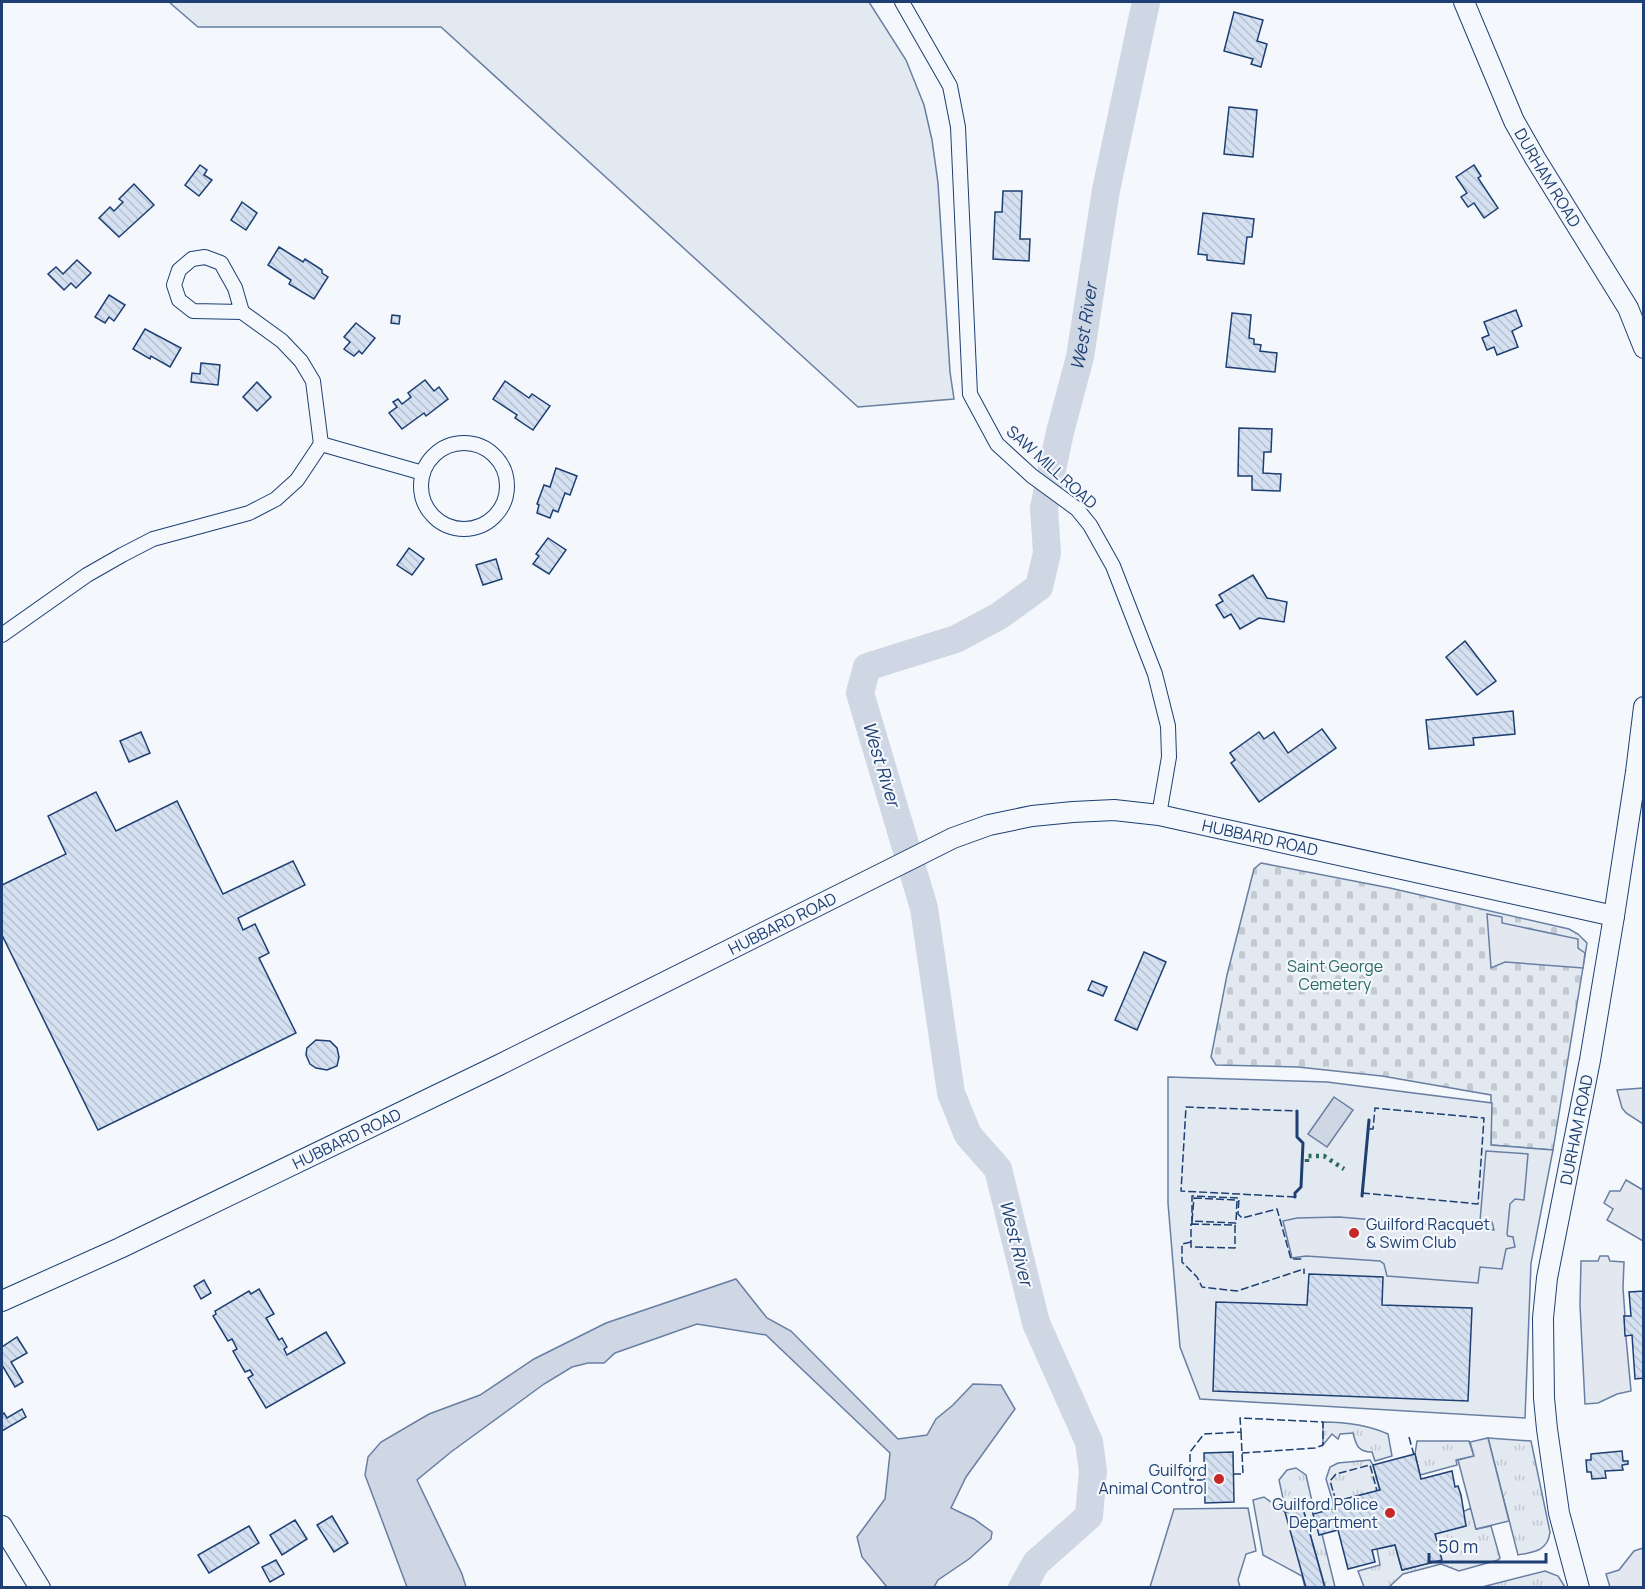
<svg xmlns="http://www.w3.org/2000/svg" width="1645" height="1589" viewBox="0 0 1645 1589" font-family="Manrope,sans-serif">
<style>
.grass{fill:url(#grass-tufts);stroke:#687fa3;stroke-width:1.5}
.cemetery{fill:url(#cemetery-stones);stroke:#687fa3;stroke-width:1.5}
.park{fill:#e3e9f0;stroke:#687fa3;stroke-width:1.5}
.parking{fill:#e3e8f0;stroke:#687fa3;stroke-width:1.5}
.water{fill:#cfd7e4;stroke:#687fa3;stroke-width:1.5}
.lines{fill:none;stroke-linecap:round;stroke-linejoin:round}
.river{stroke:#cfd7e4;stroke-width:28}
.building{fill:url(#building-back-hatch);stroke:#1d3f73;stroke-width:1.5}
.street-casing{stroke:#1d3f73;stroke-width:16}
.secondary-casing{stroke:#1d3f73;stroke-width:22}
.street{stroke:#f4f7fb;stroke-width:14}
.secondary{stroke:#f4f7fb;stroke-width:20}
.hedge{stroke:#2c6c60;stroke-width:4.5;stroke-dasharray:3 4.5;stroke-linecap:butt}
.fence{stroke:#1d3f73;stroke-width:1.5;stroke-dasharray:8 3;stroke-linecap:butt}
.wall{stroke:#1d3f73;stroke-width:3}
.poi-dot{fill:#c62828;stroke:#f4f7fb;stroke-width:2}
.labels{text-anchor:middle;stroke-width:4.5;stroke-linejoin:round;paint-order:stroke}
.street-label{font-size:16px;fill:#1d3f73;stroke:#f4f7fb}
.park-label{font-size:16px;fill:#2c6c60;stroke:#f4f7fb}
.poi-label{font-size:16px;fill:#1d3f73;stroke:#f4f7fb;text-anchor:end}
.water-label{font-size:18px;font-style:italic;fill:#1d3f73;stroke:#f4f7fb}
</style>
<defs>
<pattern id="grass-tufts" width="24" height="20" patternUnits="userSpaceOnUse" patternTransform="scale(1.5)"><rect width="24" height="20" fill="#e3e9f0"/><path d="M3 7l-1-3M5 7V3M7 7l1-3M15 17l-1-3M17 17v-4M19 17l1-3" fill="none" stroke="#c2c9d1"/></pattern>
<pattern id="cemetery-stones" width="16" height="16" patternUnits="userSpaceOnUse" patternTransform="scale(1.5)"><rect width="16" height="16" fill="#e3e9f0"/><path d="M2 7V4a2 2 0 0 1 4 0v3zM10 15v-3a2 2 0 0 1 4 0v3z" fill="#c2c9d1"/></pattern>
<pattern id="building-back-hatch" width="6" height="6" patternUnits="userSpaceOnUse" patternTransform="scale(1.5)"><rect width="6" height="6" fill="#d5e0f0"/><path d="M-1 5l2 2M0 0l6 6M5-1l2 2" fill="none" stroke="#b6c1d1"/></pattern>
</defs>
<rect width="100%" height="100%" fill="#f4f7fb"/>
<!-- grass -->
<g class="grass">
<path d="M1323,1422C1346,1422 1368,1425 1388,1434L1392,1456L1375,1461L1372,1452C1358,1452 1356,1445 1353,1433L1340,1434L1338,1439L1332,1434L1323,1445Z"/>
<path d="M1488,1438L1531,1441L1550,1532C1548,1551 1534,1552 1518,1555Z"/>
<path d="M1417,1441H1469L1474,1456L1456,1460L1457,1465L1420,1475L1415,1454Z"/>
<path d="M1370,1460L1373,1465L1380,1490L1333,1502L1326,1479L1330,1467L1338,1463Z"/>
<path d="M1296,1468L1306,1475L1314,1510L1312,1511L1322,1534L1335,1587H1325L1303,1509L1286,1512L1279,1480L1287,1470Z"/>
<path d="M1471,1508L1476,1529L1491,1526L1500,1558L1498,1560L1459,1571L1441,1564L1403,1574L1389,1587H1364L1358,1571L1380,1565L1377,1549L1395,1545L1402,1570L1441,1560L1435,1534L1466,1526L1462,1512Z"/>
<path d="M1545,1571L1558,1576L1565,1587H1482Z"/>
</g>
<!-- cemetery -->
<path class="cemetery" d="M1261,863L1390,888L1569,929L1578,934L1587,943L1553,1150L1491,1145V1095L1382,1076L1298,1067L1216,1065L1211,1057L1227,975L1254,869Z"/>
<!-- park -->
<g class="park">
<path d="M169,2H869L906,60L924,105L932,140L938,183L950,372L954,399L858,407L441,27H198Z"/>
<path d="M1168,1077L1327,1082L1492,1103L1491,1145L1553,1150L1531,1263L1525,1418L1200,1399L1180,1347L1168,1203Z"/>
</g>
<!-- parking -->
<g class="parking">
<path d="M1487,914L1502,917V923L1578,939V948L1585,953L1583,968L1505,962L1491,968Z"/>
<path d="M1643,1088H1644L1643,1124L1626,1113L1622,1108L1617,1090Z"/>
<path d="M1486,1151L1528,1154L1524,1200L1515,1199L1510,1204L1507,1234L1508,1236L1513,1237L1515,1247L1506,1249L1502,1269L1480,1267L1478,1283L1387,1276L1384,1264L1380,1261L1306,1256L1292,1258L1283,1221L1297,1218L1339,1217L1494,1230L1492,1222L1480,1221Z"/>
<path d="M1626,1180L1643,1190V1241L1607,1220L1613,1209L1604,1203L1610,1191H1620Z"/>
<path d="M1600,1256H1608L1610,1261L1624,1262L1623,1288L1625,1316H1624L1631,1391L1617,1394L1598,1403L1585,1404L1580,1305L1581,1261H1598Z"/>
<path d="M1488,1438L1509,1521L1476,1529L1458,1460L1474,1456L1470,1442Z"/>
<path d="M1264,1497L1285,1512L1303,1509L1325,1587H1305L1302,1576L1263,1555L1253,1500Z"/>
<path d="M1248,1508L1256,1551L1246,1554L1238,1580L1240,1587H1150L1174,1509Z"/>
<path d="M1643,1548V1587H1610L1606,1574L1619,1570L1634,1551Z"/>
</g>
<!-- water -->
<g class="water">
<path d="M1334,1097L1353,1110L1327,1147L1308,1134Z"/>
<path d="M736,1279L767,1318L791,1331L898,1439L927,1435L936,1419L953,1405L973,1384L1001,1385L1015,1409L966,1477L951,1508L974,1519L992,1532L991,1539L969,1559L938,1580L934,1587H887L862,1557L857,1537L885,1499L890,1453L766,1335L697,1324L615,1353L604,1363H588L572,1367L544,1384L451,1452L417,1480L462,1574L466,1587H407L365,1475L368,1457L381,1442L429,1414L480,1395L534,1359L606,1323Z"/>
</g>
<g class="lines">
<!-- river -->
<path class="river" id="s1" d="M1022,1588L1036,1563L1089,1516L1093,1471L1089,1442L1036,1323L998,1169L968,1135L951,1093L924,908L860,693L867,667L956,639L999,616L1039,587L1047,553L1044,508L1060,432L1080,357L1106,190L1146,2"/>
</g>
<!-- building -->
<g class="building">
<path d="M1234,12L1263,20L1257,41L1267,44L1261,67L1251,64L1253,59L1224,51Z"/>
<path d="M1229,107L1257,110L1253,157L1224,154Z"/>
<path d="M200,165L207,170L204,175L212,180L199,196L185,185Z"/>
<path d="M1474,165L1481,176L1478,178L1498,208L1484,218L1474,203L1468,207L1461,197L1467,193L1456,177Z"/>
<path d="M134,184L154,205L119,237L99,218L110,207L114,211L123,202L119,199Z"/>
<path d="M1003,191H1022L1020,239H1030L1029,261L993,259L995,212H1002Z"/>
<path d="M242,202L257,213L246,230L231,220Z"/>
<path d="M1203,213L1254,219L1252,237H1247L1244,264L1207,260V255L1198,254Z"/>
<path d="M279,247L303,262L305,259L322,270V273L328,277L314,299L289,284L291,280L268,265Z"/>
<path d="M77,260L91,273L76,288L71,283L64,290L48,274L56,267L63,274Z"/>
<path d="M109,295L125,305L114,321L109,317L105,323L95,317Z"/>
<path d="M1516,310L1522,326L1512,331L1518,347L1497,355L1494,347L1487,350L1482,338L1489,335L1484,322Z"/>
<path d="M1232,313L1251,315L1249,338L1254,339V344L1261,345L1260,351L1277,353L1275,372L1226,367Z"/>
<path d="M392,315L400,316L399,324L391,323Z"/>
<path d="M356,323L375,338L362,354L359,351L354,356L344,349L350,342L344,337Z"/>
<path d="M145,329L181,348L170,367L151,356L150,359L133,349Z"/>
<path d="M201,363L220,365L218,385L191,382L192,373L200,374Z"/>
<path d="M425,380L434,391L439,387L448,399L426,416L424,413L402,429L389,413L397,407L393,402L398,399L402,404L411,397L408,393Z"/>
<path d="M505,381L529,398L532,394L550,406L533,430L515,418L517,415L493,399Z"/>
<path d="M257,382L271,397L257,411L243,397Z"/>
<path d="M1239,428L1272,429L1271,452H1264L1263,473L1281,474L1280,491L1252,490V476H1238Z"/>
<path d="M556,468L577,476L570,495L565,493L558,512L553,510L550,518L537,513L539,505L537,504L544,485L550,487Z"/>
<path d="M548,538L566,550L549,574L533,564L539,556L536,554Z"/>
<path d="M409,548L424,559L412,575L397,565Z"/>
<path d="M496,559L502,579L483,585L476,565Z"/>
<path d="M1253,575L1267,598L1287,602L1284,622L1259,618L1240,629L1231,614L1224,618L1216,605L1223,601L1219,595Z"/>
<path d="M1465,641L1496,681L1477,695L1446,657Z"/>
<path d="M1513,711L1515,734L1473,738L1474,745L1429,749L1426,720Z"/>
<path d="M1322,729L1336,748L1259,802L1231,763L1235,760L1230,753L1259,732L1264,739L1274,732L1288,753Z"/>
<path d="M141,732L150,753L129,762L120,741Z"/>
<path d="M96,792L116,831L177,801L223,894L293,861L305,885L238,918L243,930L255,924L269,953L259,958L296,1033L98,1130L2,935V885L66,854L48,816Z"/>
<path d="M1144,952L1166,962L1137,1030L1115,1020Z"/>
<path d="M1092,981L1107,987L1103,996L1088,990Z"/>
<path d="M316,1040L330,1041L337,1048L339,1057L337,1066L327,1070L316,1068L310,1064L306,1055L307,1048Z"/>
<path d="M1309,1274L1383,1277L1382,1305L1472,1308L1468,1401L1213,1391L1216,1302L1307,1305Z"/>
<path d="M204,1280L211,1293L201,1299L194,1286Z"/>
<path d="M259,1289L274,1314L266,1318L279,1340L282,1338L287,1347L284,1349L287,1355L326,1332L345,1363L266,1408L248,1378L253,1375L250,1370L245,1372L233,1351L237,1349L232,1339L228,1341L213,1316L216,1314L215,1311L249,1291L251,1294Z"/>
<path d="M1644,1291V1378L1635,1379L1632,1335L1625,1336L1624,1316H1631L1629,1292Z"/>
<path d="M17,1337L27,1353L11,1362L23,1382L15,1387L2,1365V1347Z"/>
<path d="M22,1409L26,1417L2,1431V1415L4,1413L7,1418Z"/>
<path d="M1622,1451L1623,1461H1628V1464L1622,1465L1623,1470L1605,1471L1606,1478L1592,1479L1591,1472H1587L1586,1460H1591V1454Z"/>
<path d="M1233,1452L1234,1502L1205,1503L1204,1453Z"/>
<path d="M1415,1454L1421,1479L1452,1471L1455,1487L1458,1486L1461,1495L1466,1526L1435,1534L1442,1560L1402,1570L1395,1545L1372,1550L1375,1562L1348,1569L1338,1530L1319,1535L1313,1514L1333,1509V1502L1380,1490L1373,1465Z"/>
<path d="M1303,1509L1325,1588H1306L1285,1512Z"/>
<path d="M332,1516L348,1543L334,1552L317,1525Z"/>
<path d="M295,1520L307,1539L282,1555L270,1535Z"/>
<path d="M249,1526L259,1543L209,1573L198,1555Z"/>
<path d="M276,1560L284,1574L270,1582L262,1567Z"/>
</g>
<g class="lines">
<defs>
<g id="street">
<path d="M902,2L950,86L958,127L970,394L997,444L1032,476L1077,509L1090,525L1113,566L1155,674L1168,726L1169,757L1159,815"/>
<path d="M242,312L193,311L179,300L174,285L179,270L192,259L205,257L221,263L235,288L242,312L282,341L301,361L313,381L321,444"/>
<circle cx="464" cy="486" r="43"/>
<path d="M2,635L87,575L122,555L153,539L249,513L276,499L297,480L321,444L423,473"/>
</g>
<g id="secondary">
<path id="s2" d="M1464,2L1514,121L1535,158L1628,308L1644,348"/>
<path id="s3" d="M2,1301L120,1248L499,1065L953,838L989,825L1032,816L1073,812L1114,810L1159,815L1614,916"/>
<path d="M2,1526L40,1588"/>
<path id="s4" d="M1579,1588L1559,1513L1547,1429L1544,1398L1543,1318L1547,1278L1590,1060L1614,916L1636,772L1644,707"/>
</g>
</defs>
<!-- street casing -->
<use href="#street" class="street-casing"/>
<!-- secondary casing -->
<use href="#secondary" class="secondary-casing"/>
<!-- street -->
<use href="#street" class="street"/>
<!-- secondary -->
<use href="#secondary" class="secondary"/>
<!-- hedge -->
<path class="hedge" d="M1307,1162V1156H1324L1344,1169"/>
<!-- fence -->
<g class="fence">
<path d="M1362,1193L1478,1204L1484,1118L1375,1108L1373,1129H1368"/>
<path d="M1295,1197L1181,1191L1186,1107L1297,1111"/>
<path d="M1194,1198L1237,1200L1236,1223L1192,1221Z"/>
<path d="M1191,1224L1235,1225V1248L1191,1247Z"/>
<path d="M1192,1224V1196L1239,1198L1238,1214L1242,1218L1277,1209L1291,1259H1302"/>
<path d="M1191,1242L1182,1244V1262L1197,1277L1202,1287L1237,1291L1304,1269V1274"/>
<path d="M1409,1437L1414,1455"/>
<path d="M1233,1474H1243L1241,1432"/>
<path d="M1205,1480H1190V1452L1204,1434L1241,1432L1240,1418L1323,1422V1445L1315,1448L1242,1453"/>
<path d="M1336,1501L1330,1481L1336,1474L1370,1465L1377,1491"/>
</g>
<!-- wall -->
<g class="wall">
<path d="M1362,1196L1369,1120"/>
<path d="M1295,1197V1193L1301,1187L1303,1143L1297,1137V1111"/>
</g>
</g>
<!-- markers -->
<g class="poi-dot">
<circle cx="1354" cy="1233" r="6"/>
<circle cx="1219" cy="1479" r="6"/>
<circle cx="1390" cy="1513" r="6"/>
</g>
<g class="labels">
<!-- street labels -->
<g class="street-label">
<text dy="6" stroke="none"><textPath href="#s2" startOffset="195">DURHAM ROAD</textPath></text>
<text transform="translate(1052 467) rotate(42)" y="6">SAW MILL ROAD</text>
<text dy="6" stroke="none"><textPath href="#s3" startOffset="1371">HUBBARD ROAD</textPath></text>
<text dy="6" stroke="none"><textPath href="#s3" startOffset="867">HUBBARD ROAD</textPath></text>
<text dy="6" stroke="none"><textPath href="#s4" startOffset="465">DURHAM ROAD</textPath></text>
<text dy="6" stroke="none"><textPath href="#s3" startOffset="381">HUBBARD ROAD</textPath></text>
</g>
<!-- park labels -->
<g class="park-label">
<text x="1335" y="972">Saint George<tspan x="1335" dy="18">Cemetery</tspan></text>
</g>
<!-- poi labels -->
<g class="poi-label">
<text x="1366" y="1230" text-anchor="start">Guilford Racquet<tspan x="1366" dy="18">&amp; Swim Club</tspan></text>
<text x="1207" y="1476">Guilford<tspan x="1207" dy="18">Animal Control</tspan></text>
<text x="1378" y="1510">Guilford Police<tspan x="1378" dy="18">Department</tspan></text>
</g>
<!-- water labels -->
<g class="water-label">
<text dy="6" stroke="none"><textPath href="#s1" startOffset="1449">West River</textPath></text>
<text transform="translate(881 764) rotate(73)" y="6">West River</text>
<text transform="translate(1016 1243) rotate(76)" y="6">West River</text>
</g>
</g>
<!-- border -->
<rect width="1645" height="1589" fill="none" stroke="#1d3f73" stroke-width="6"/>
<!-- scale -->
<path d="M1429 1553v9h117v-9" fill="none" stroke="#1d3f73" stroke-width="3"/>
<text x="1438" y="1553" font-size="18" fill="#1d3f73" stroke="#f4f7fb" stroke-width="4.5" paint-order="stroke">50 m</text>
</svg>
